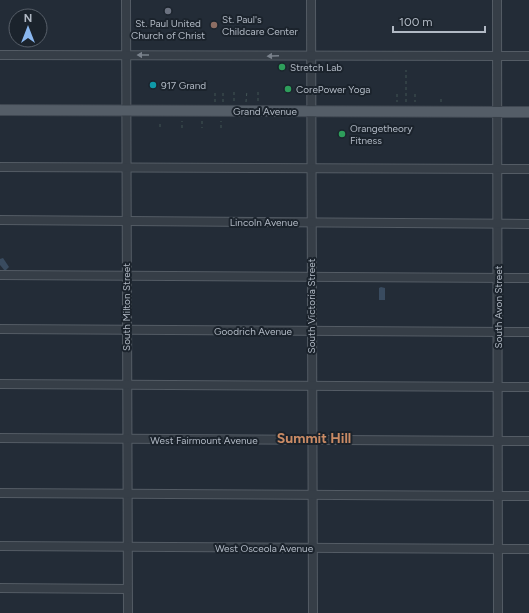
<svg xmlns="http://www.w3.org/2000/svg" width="529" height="613" viewBox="0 0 529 613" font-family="Figtree,sans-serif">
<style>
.water{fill:#394b5f}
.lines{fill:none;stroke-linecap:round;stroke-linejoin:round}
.minor-casing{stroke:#545c65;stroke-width:10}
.major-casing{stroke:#3f4751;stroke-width:12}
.path{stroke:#425455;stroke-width:1;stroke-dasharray:3 3;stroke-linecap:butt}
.minor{stroke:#363e47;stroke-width:8}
.major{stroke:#545d67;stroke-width:10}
.oneway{fill:#7a828c}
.worship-dot{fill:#6b7280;stroke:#1b232c;stroke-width:1.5}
.education-dot{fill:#8d6e63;stroke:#1b232c;stroke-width:1.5}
.leisure-dot{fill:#2e9e5b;stroke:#1b232c;stroke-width:1.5}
.culture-dot{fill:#0f9aa8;stroke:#1b232c;stroke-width:1.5}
.labels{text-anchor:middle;stroke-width:4;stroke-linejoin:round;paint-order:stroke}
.poi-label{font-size:10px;fill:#b1b9c4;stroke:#1b232c;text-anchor:start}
.street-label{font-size:10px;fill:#b1b9c4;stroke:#1b232c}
.district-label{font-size:14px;font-weight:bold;fill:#ca8b65;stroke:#1b232c}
</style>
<rect width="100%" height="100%" fill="#232c37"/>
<!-- water -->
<g class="water">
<path d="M3,258L9,267L5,271L0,265V259Z"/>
<path d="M381,287L385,288V300H379V288Z"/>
</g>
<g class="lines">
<defs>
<g id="minor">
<path d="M126,0L128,613"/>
<path d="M311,0L313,613"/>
<path d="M497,0L498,613"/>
<path d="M0,55L529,56"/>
<path d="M0,167L529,169"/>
<path d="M0,220L529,224"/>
<path d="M0,275L529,278"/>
<path d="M0,329L529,332"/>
<path d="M0,384L529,387"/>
<path d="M0,438L529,441"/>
<path d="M0,493L529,496"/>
<path d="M0,546L529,549"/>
<path d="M0,588L127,589"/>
</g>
<path id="major" d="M0,110L529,112"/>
</defs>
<!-- minor casing -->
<use href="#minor" class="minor-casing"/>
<!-- major casing -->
<use href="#major" class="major-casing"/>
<!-- path -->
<g class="path">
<path d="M234,92V102"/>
<path d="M258,92V102"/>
<path d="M397,94V102"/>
<path d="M415,94V102"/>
<path d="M441,99V102"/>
<path d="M215,102V93"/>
<path d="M223,102V92"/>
<path d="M246,102L247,90"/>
<path d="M406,102V70"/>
<path d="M202,121V128"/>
<path d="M160,127V121"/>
<path d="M182,128V121"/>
<path d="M221,128V121"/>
</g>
<!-- minor -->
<use href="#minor" class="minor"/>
<!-- major -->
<use href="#major" class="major"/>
</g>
<!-- one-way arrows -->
<defs><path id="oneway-solid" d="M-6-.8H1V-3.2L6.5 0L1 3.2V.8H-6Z"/></defs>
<g class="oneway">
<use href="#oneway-solid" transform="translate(143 55) rotate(-180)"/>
<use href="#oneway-solid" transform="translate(273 56) rotate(178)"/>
</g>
<!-- markers -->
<circle class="worship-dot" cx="168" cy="11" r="4"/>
<circle class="education-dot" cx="214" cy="25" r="4"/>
<g class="leisure-dot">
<circle cx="282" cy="67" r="4"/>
<circle cx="288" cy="89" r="4"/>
<circle cx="342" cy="134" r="4"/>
</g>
<circle class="culture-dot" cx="153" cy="85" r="4"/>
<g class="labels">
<!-- poi labels -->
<g class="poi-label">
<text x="222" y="23">St. Paul's<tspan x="222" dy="12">Childcare Center</tspan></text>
<text x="168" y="27" text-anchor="middle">St. Paul United<tspan x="168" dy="12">Church of Christ</tspan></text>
<text x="290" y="71">Stretch Lab</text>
<text x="161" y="89">917 Grand</text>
<text x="296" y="93">CorePower Yoga</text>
<text x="350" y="132">Orangetheory<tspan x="350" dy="12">Fitness</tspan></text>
</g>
<!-- street labels -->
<g class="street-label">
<text x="265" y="115">Grand Avenue</text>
<text x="264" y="226">Lincoln Avenue</text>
<text transform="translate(311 306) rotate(-90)" y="4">South Victoria Street</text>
<text transform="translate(126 307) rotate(-90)" y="4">South Milton Street</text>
<text transform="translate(498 307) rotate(-90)" y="4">South Avon Street</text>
<text x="253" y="335">Goodrich Avenue</text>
<text x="204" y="444">West Fairmount Avenue</text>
<text x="264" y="552">West Osceola Avenue</text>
</g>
<!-- district labels -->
<g class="district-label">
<text x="314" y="443">Summit Hill</text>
</g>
</g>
<!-- north arrow -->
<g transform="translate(28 28)"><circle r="19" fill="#1b232c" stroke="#575f69"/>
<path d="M0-3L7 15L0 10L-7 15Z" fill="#8ab7ef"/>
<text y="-6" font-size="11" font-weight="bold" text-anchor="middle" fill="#b1b9c4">N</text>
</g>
<!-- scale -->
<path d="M393 26v6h92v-6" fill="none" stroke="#b1b9c4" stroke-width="2"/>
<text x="399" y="26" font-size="12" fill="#b1b9c4" stroke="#1b232c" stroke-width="3" paint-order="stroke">100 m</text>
</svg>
